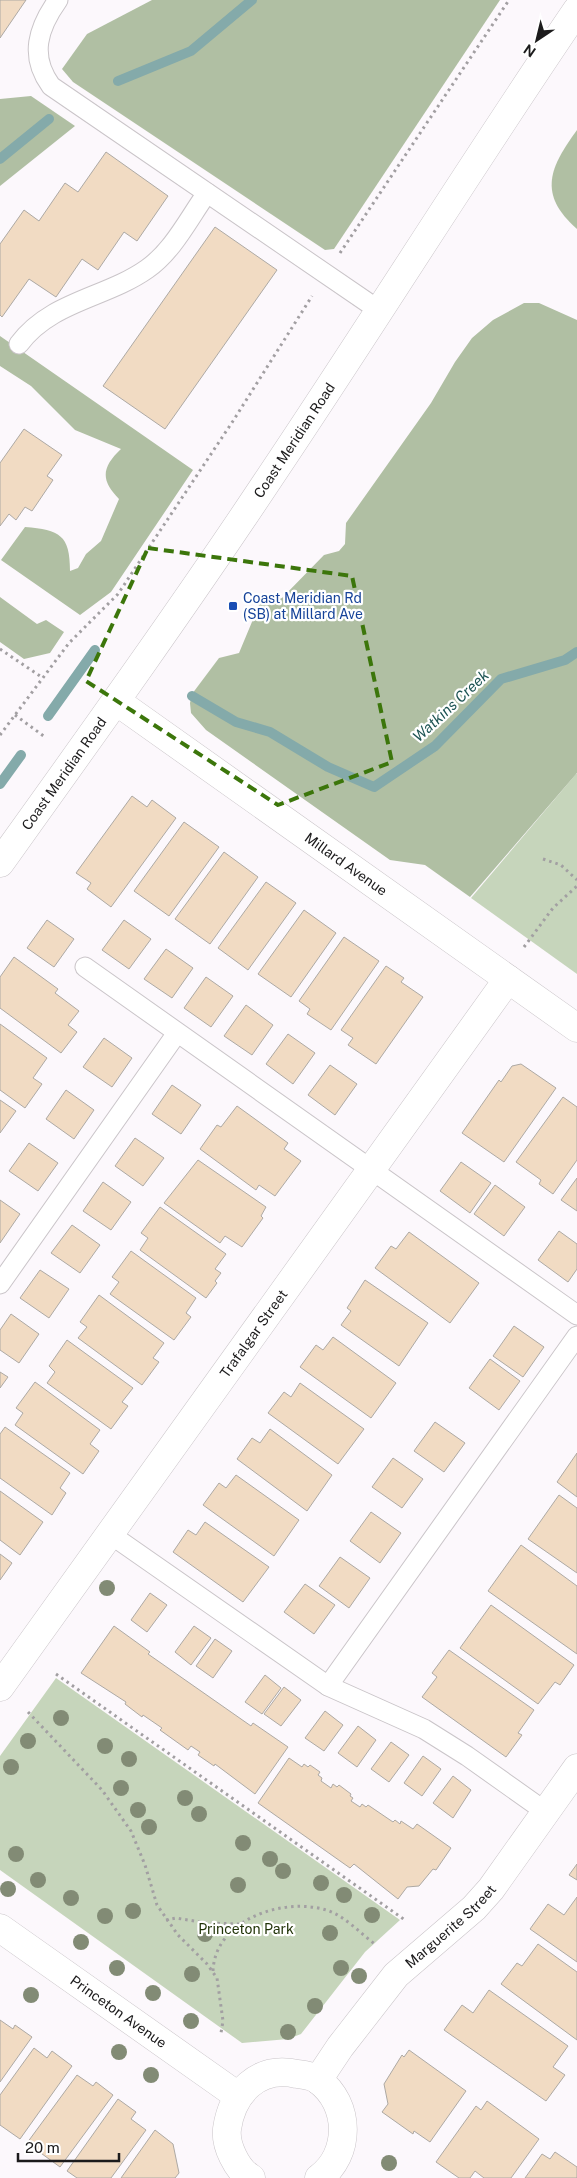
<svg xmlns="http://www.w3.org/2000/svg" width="577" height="2178" viewBox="0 0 577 2178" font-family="'Public Sans',sans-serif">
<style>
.green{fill:#c6d5bb}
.forest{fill:#b0bfa3}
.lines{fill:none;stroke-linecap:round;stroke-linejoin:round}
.stream{stroke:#84aaaa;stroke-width:10}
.building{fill:#f1dbc3;stroke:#ada9a4}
.lane-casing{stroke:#cac5c9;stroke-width:21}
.street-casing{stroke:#cac5c9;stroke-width:29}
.secondary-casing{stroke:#cac5c9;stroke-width:29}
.path{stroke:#a29fa2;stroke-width:3;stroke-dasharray:2.5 4;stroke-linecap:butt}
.lane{stroke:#fff;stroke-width:19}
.street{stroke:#fff;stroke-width:28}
.secondary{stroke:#fff;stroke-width:28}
.tree{fill:#828b75}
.marked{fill:none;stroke:#3c760b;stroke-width:4;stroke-dasharray:10 6;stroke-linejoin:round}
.transit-dot{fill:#1a4fb4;stroke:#fff;stroke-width:2}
.labels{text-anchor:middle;stroke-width:4.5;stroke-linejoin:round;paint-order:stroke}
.street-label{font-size:14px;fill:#1c1b1c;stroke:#fff}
.transit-label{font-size:14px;fill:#164399;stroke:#fff;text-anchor:start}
.park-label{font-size:14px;fill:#1f3206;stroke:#fff}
.water-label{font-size:15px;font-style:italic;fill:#1d5454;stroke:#fff}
</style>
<rect width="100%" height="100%" fill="#fcf8fc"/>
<!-- green -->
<g class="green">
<path d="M576,774H577V974L471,898Z"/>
<path d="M56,1678L400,1920L365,1952L301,2034L288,2039L242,2043L0,1870V1756Z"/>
</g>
<!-- forest -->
<g class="forest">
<path d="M152,0H500L334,249L325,250L73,82L62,69L87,34Z"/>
<path d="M31,96L75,126L0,186V99Z"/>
<path d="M577,130V229C537,194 550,167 577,130Z"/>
<path d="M524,303H539L577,320V773L470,897L425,865L390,860L206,730L191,713L190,703L192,694L219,658L239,653L259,605L282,598L324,555L339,551L345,544L346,523L431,403L455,362L472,338L493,320Z"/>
<path d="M0,336L193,470L111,592L80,615L1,560L25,527C60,530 70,535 70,571L78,568L86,554L101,541L119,499C100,480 102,467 121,449L75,430L31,386L0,366Z"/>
<path d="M0,597L37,624L46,620L64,632L50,653L24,659L0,642Z"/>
</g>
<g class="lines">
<!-- stream -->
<g class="stream">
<path d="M118,81L191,51L252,0"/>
<path d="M0,159L49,119"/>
<path d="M192,696L236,722L270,732L328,767L374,787L435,746L501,679L565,660L577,652"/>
<path d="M48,716L95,650"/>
<path d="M0,784L21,755"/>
</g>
</g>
<!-- building -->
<g class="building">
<path d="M0,0H26L0,38Z"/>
<path d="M106,152L168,196L137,241L124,232L98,270L82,259L56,297L29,279L2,317L0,315V244L24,210L39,221L65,183L78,192Z"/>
<path d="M215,227L277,270L165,429L103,386Z"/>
<path d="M24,429L62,455L47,476L53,480L32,511L25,507L16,520L9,514L0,526V463Z"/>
<path d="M132,796L147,807L152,800L176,818L111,907L87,889L91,883L76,873Z"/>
<path d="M184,822L219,847L169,916L134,891Z"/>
<path d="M224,852L258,877L210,944L175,919Z"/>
<path d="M266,882L296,903L248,970L218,948Z"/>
<path d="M304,910L336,933L291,997L258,974Z"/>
<path d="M47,920L74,939L54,967L27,948Z"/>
<path d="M124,920L151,939L129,969L102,950Z"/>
<path d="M344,937L379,961L331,1030L307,1014L310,1009L299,1001Z"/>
<path d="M166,949L193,968L172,998L144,979Z"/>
<path d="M14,957L58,989L55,993L79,1011L68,1025L77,1032L61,1053L0,1008V977Z"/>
<path d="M386,966L404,978L401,982L423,997L376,1064L348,1045L353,1038L341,1030Z"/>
<path d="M206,977L233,996L211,1027L184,1008Z"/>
<path d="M246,1005L273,1025L252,1055L224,1036Z"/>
<path d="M0,1024L47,1058L33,1078L42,1084L25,1108L0,1090Z"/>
<path d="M288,1034L315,1053L293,1084L266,1064Z"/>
<path d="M104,1038L132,1058L112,1087L83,1067Z"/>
<path d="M521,1064L556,1088L504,1162L462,1133L499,1080L501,1082L512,1066Z"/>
<path d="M330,1065L357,1084L335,1115L308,1095Z"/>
<path d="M172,1085L201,1105L181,1134L152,1114Z"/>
<path d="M66,1090L94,1110L74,1139L46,1119Z"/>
<path d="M563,1097L577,1107V1160L553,1194L539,1184L541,1180L516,1162Z"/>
<path d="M0,1100L16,1111L0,1133Z"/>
<path d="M237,1106L288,1143L284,1149L301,1161L275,1196L259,1185L256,1190L200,1149L217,1125L221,1127Z"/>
<path d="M135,1138L164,1158L143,1186L115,1166Z"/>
<path d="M29,1143L58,1163L38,1191L9,1171Z"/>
<path d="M198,1160L266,1207L261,1216L263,1218L242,1247L225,1236L220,1243L164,1203Z"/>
<path d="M461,1162L491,1183L470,1213L440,1191Z"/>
<path d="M577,1178V1211L561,1200Z"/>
<path d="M103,1182L131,1202L111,1230L83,1211Z"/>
<path d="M495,1185L525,1207L504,1236L474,1214Z"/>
<path d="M0,1200L20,1214L0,1243Z"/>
<path d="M160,1207L226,1254L215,1269L221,1273L215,1281L217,1283L206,1298L140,1250L148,1238L141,1233Z"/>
<path d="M72,1225L100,1245L80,1273L51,1253Z"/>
<path d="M559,1231L577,1244V1269L568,1282L538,1260Z"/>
<path d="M409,1232L479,1283L450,1323L375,1268L391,1246L396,1249Z"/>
<path d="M131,1251L196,1298L186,1313L191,1317L174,1340L110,1294L119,1282L112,1277Z"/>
<path d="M40,1270L69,1289L49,1318L20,1298Z"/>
<path d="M365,1280L428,1323L399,1366L341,1325L351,1311L347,1308Z"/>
<path d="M99,1295L164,1343L153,1358L159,1362L142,1385L78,1338L87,1327L80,1322Z"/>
<path d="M11,1314L39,1334L19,1363L0,1350V1330Z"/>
<path d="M514,1326L544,1347L523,1377L493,1356Z"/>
<path d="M333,1337L396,1383L371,1418L300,1367L316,1345L323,1350Z"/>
<path d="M67,1340L133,1388L122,1402L128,1406L111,1429L47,1383L55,1372L49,1366Z"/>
<path d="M490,1359L520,1381L499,1410L469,1388Z"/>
<path d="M0,1372L8,1377L0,1388Z"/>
<path d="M35,1382L100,1430L90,1444L99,1451L83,1474L15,1425L23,1413L16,1408Z"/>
<path d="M300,1383L364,1429L338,1464L268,1413L284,1392L291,1397Z"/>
<path d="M435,1422L465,1443L444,1472L414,1451Z"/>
<path d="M5,1427L70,1473L60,1488L66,1493L52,1515L0,1478V1434Z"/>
<path d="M270,1429L332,1475L307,1511L237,1459L252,1438L260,1443Z"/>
<path d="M577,1453V1497L557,1482Z"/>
<path d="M393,1458L423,1479L402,1508L372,1487Z"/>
<path d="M236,1475L299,1520L274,1556L203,1505L219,1483L226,1488Z"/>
<path d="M0,1491L43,1522L20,1555L0,1540Z"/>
<path d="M559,1495L577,1508V1573L528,1539Z"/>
<path d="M371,1512L401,1533L380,1563L350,1541Z"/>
<path d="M205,1522L269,1567L243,1602L173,1552L188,1530L196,1535Z"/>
<path d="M521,1545L577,1586V1654L488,1591Z"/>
<path d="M0,1554L12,1563L0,1580Z"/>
<path d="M340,1557L370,1578L349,1608L319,1586Z"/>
<path d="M305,1584L335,1605L314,1634L284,1612Z"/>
<path d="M150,1593L167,1605L147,1632L131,1620Z"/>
<path d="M491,1605L574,1665L560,1685L555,1682L538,1704L460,1648Z"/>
<path d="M114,1626L150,1652L148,1654L251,1726L253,1723L288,1747L255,1794L215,1764L214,1766L198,1755L200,1752L191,1746L188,1750L160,1730L162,1728L143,1715L142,1717L125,1704L126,1702L81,1673Z"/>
<path d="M194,1626L211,1638L191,1665L175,1652Z"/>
<path d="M215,1639L232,1651L213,1678L196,1666Z"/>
<path d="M449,1650L534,1710L518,1733L522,1735L506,1757L422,1697L437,1677L432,1673Z"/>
<path d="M265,1675L281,1688L262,1714L245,1702Z"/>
<path d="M284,1687L301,1700L281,1726L264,1714Z"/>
<path d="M325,1711L343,1725L324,1751L305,1738Z"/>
<path d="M358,1726L376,1740L357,1767L338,1753Z"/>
<path d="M391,1742L409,1755L389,1782L371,1769Z"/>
<path d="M423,1756L441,1769L422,1796L404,1783Z"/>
<path d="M289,1758L302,1767L304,1764L308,1767L310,1765L320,1772L318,1775L322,1778L321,1781L331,1788L333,1784L337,1787L339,1785L351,1794L350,1796L353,1798L351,1801L360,1807L362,1804L366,1807L368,1805L393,1822L395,1820L400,1824L401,1821L413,1829L417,1824L451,1848L436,1870L433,1869L419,1886L407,1887L398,1899L354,1864L350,1868L258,1803Z"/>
<path d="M453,1776L471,1790L453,1818L433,1803Z"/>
<path d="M577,1864V1880L569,1875Z"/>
<path d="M577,1897V1962L530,1929L548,1904L564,1915Z"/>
<path d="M538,1944L577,1972V2040L501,1984L517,1963L522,1966Z"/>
<path d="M489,1990L568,2046L553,2067L565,2075L546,2101L444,2030L462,2005L473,2013Z"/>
<path d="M0,2020L13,2029L15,2025L32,2037L0,2082Z"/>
<path d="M34,2048L47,2058L52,2051L72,2066L20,2139L0,2125V2095Z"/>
<path d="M409,2050L466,2091L430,2142L414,2131L413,2134L382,2112L388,2104L384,2084L402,2055L404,2057Z"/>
<path d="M77,2075L93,2086L96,2082L113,2095L60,2167L27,2143Z"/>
<path d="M118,2099L136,2112L131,2119L146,2130L111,2178H77L67,2171Z"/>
<path d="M487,2101L539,2139L511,2178H484L475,2171L470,2178H459L436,2162L476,2106L481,2110Z"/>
<path d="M155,2130L173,2144L179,2173L175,2178H121Z"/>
<path d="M555,2152L577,2167V2178H525L542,2154L550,2159Z"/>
</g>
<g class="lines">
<defs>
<g id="lane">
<path d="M58,0C38,28 29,56 51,86L380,311"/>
<path d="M19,344C51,301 106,298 147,269C173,251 189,218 207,193"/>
<path d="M85,967L577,1315"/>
<path d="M0,1284L177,1033"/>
<path d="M110,1534L328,1686L424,1729L467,1756L546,1812"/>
<path d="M328,1686L577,1336"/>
</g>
<g id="street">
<path id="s1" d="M116,701L577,1028"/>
<path id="s2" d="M0,1687L508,979"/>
<path id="s3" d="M318,2080L340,2047L396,1975L474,1908L491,1889L577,1768"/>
</g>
<g id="secondary">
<path id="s4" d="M0,863C91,736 183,608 270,477C374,322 472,164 577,10"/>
<path id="s5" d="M0,1928L238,2096"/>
<path d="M251,2178C237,2170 225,2145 227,2129C232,2093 258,2065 297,2074C304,2075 313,2076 318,2080C351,2104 351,2155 319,2178"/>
</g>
</defs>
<!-- lane casing -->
<use href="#lane" class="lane-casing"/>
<!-- street casing -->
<use href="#street" class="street-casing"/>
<!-- secondary casing -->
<use href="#secondary" class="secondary-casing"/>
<!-- path -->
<g class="path">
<path d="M340,253L509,0"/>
<path d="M0,649L43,678"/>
<path d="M15,715L45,737"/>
<path d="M0,735L69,643L118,594L233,421L312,296"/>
<path d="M543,859L561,865L577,880"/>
<path d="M524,947L553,908L577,886"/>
<path d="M56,1674L405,1920"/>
<path d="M28,1712L102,1790L131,1831L145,1865L157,1905L178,1935L207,1964L217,1978L223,2021L221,2033"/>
<path d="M166,1920L176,1918L206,1923L240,1924"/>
<path d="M213,1971C215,1919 284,1897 326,1910C344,1915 361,1934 376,1945"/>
</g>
<!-- lane -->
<use href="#lane" class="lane"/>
<!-- street -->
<use href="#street" class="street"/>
<!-- secondary -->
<use href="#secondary" class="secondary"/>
</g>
<!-- trees -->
<g class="tree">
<circle cx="107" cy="1588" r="8"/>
<circle cx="61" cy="1718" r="8"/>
<circle cx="28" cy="1741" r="8"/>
<circle cx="105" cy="1746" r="8"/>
<circle cx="129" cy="1759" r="8"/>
<circle cx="11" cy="1767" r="8"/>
<circle cx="121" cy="1788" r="8"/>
<circle cx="185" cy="1798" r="8"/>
<circle cx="138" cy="1810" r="8"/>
<circle cx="199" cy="1814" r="8"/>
<circle cx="149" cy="1827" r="8"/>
<circle cx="243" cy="1843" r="8"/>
<circle cx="16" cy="1854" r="8"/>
<circle cx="270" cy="1859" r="8"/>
<circle cx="283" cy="1871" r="8"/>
<circle cx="38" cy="1880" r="8"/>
<circle cx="321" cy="1883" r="8"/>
<circle cx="238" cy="1885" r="8"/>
<circle cx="8" cy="1889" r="8"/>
<circle cx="344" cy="1895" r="8"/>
<circle cx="71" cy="1898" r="8"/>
<circle cx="133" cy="1911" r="8"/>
<circle cx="372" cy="1915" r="8"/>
<circle cx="105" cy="1916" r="8"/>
<circle cx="330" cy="1933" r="8"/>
<circle cx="205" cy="1934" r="8"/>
<circle cx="81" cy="1942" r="8"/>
<circle cx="117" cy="1968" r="8"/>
<circle cx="341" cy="1968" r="8"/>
<circle cx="192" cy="1974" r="8"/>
<circle cx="359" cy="1976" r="8"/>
<circle cx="153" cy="1993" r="8"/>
<circle cx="31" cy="1995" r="8"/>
<circle cx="315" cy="2006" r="8"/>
<circle cx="191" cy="2021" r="8"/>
<circle cx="288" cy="2032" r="8"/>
<circle cx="119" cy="2052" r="8"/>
<circle cx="151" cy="2075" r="8"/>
<circle cx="389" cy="2163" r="8"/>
</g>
<!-- marked area -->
<path class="marked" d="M148,548L352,576L392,762L278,805L86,681Z"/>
<!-- markers -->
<rect class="transit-dot" x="228" y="601" width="10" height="10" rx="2.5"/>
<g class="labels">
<!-- street labels -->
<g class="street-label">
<text dy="5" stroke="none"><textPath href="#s4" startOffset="515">Coast Meridian Road</textPath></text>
<text dy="5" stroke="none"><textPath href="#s4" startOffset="110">Coast Meridian Road</textPath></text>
<text dy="5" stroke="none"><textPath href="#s1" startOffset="282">Millard Avenue</textPath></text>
<text dy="5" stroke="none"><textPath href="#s2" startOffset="435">Trafalgar Street</textPath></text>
<text dy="5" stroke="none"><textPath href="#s3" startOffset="204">Marguerite Street</textPath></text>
<text dy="5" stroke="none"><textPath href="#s5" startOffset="145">Princeton Avenue</textPath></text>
</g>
<!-- transit labels -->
<g class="transit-label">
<text x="243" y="603">Coast Meridian Rd<tspan x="243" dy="16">(SB) at Millard Ave</tspan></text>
</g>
<!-- park labels -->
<g class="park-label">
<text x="246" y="1934">Princeton Park</text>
</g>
<!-- water labels -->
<g class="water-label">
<text transform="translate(451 706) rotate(-43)" y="5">Watkins Creek</text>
</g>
</g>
<!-- north arrow -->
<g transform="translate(537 40) rotate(215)" stroke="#ffffff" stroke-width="4" paint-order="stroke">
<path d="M0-4L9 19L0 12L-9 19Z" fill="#1c1b1c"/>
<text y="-8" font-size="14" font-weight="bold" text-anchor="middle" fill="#1c1b1c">N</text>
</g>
<!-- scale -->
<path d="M18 2153v8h101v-8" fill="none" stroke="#1c1b1c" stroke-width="2.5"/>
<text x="25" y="2153" font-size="15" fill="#1c1b1c" stroke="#ffffff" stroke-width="4" paint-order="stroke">20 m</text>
</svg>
